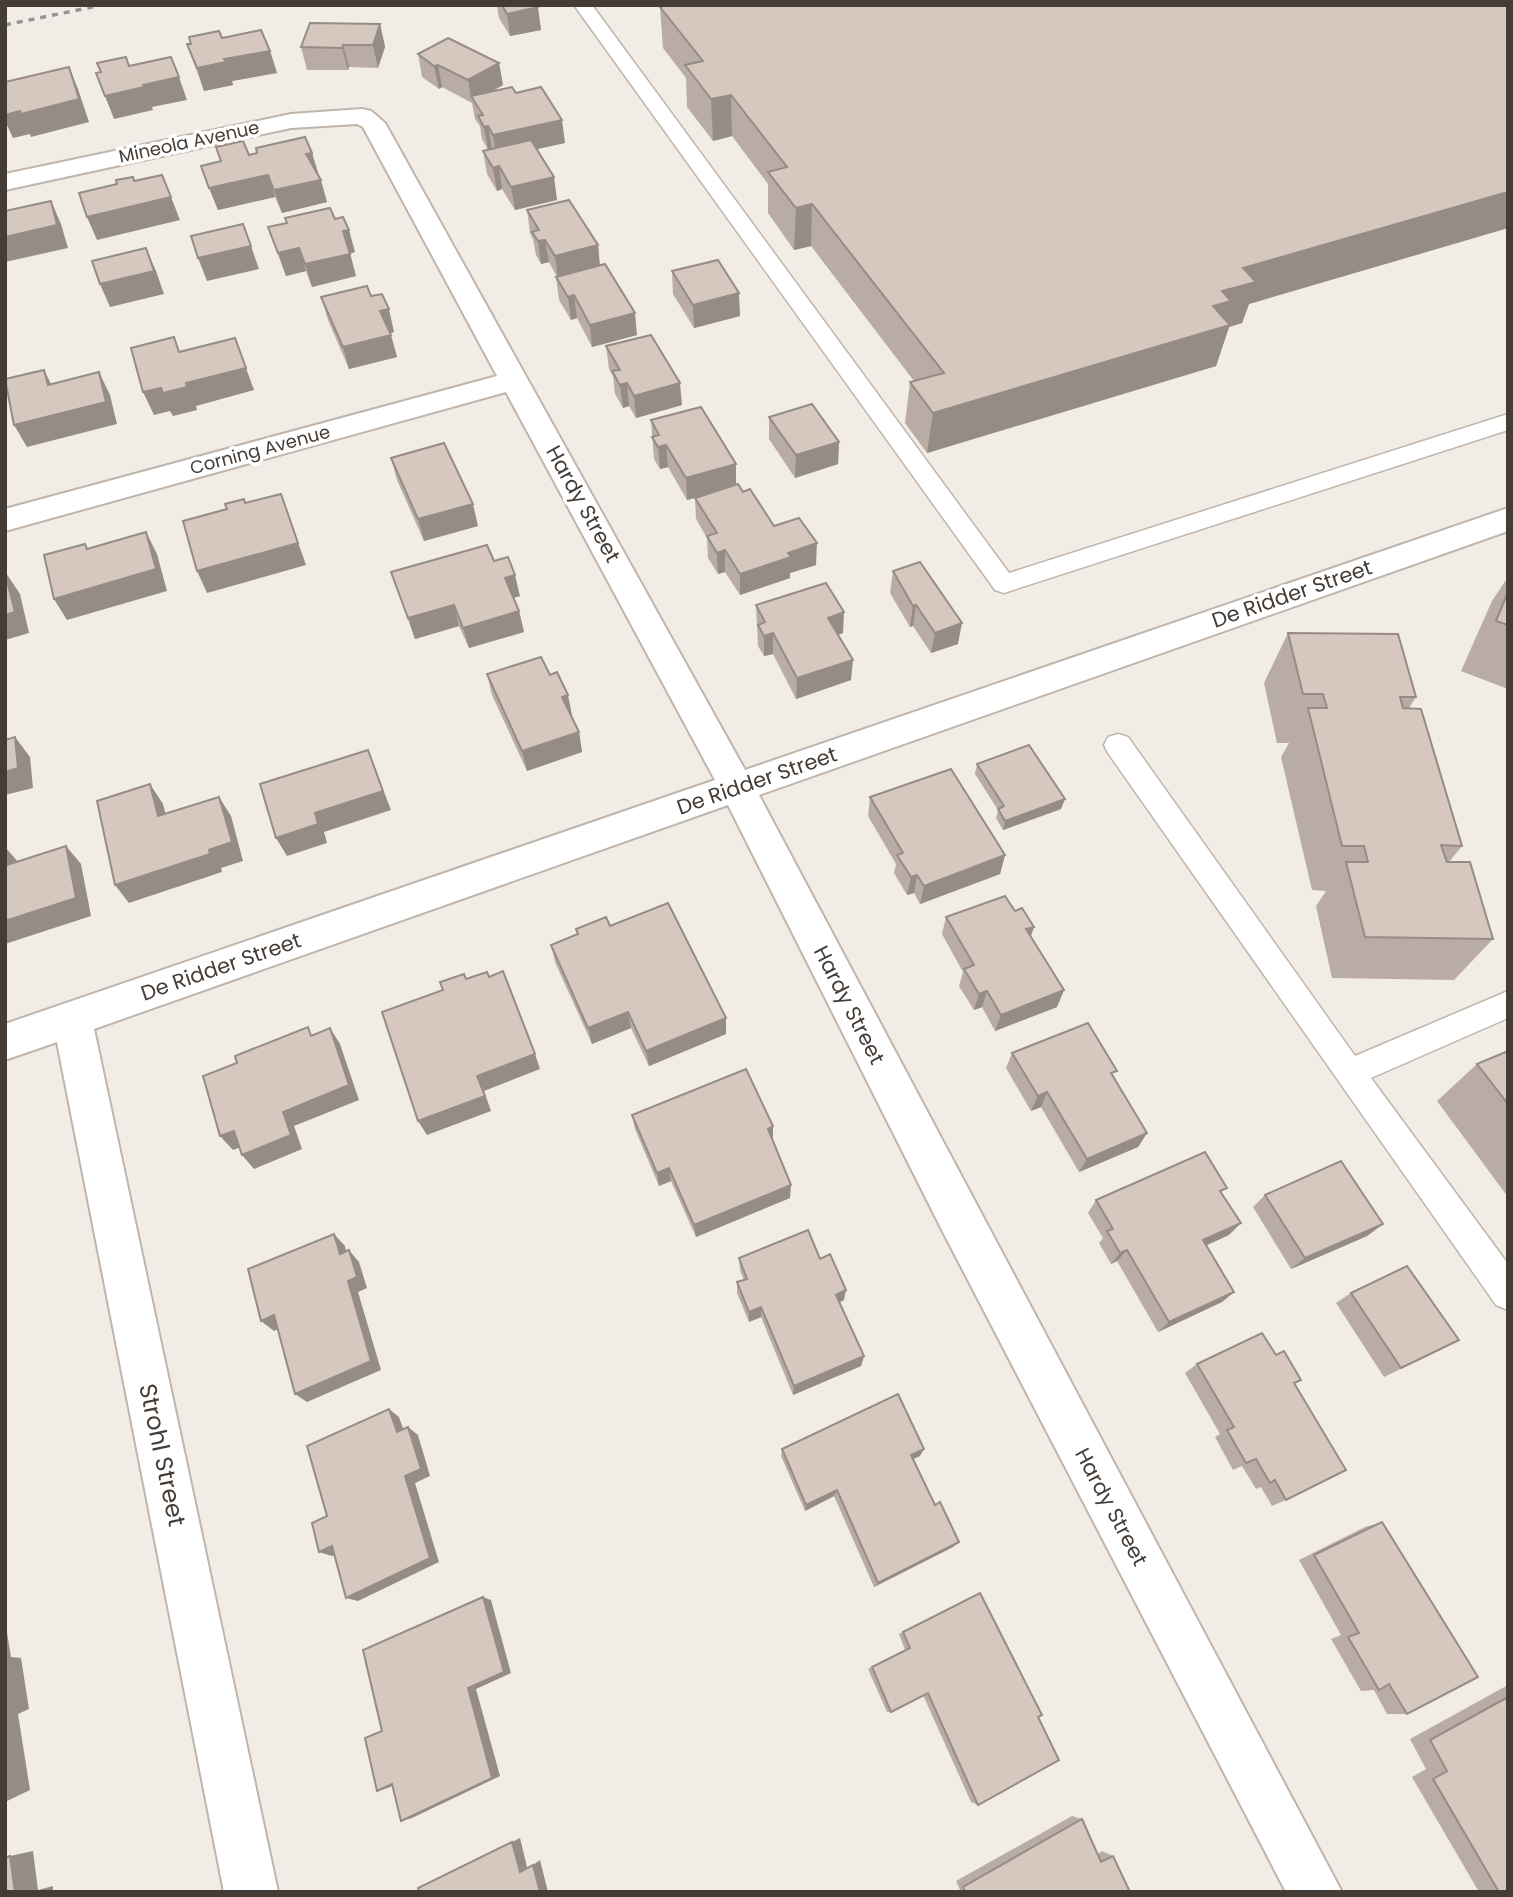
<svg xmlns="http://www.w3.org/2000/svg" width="1513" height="1897" viewBox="0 0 1513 1897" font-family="Poppins,sans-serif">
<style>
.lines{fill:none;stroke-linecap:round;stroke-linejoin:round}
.service-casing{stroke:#c0b5ac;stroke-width:3}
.minor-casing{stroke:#c0b5ac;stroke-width:4}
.service{fill:#fff;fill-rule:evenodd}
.minor{fill:#fff;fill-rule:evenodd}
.rail{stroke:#959595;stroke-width:3.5;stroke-dasharray:6 6;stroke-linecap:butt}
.wall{fill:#b8aca4}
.shaded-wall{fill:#968c86}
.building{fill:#d6c8bf;stroke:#968c86;stroke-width:2}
.labels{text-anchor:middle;stroke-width:7;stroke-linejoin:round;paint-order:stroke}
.far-street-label{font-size:18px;fill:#453c36;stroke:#fff}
.street-label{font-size:21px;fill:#453c36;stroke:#fff}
.near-street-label{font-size:24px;fill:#453c36;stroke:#fff}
</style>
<rect width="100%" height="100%" fill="#f2ece6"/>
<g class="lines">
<defs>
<g id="service">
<path d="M574,5H592L1009,573L1508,414V430L1013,590L1004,593L995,590Z"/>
<path d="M1118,734L1128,737L1355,1056L1508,991V1018L1371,1078L1508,1264V1310L1496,1305L1108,753L1104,745L1108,737Z"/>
</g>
<path id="minor" d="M362,109L371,111L385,123L745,770L1508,508V531L759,795L1342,1892H1286L943,1232L728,805L94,1029L278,1892H224L57,1042L5,1060V1024L715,780L506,392L5,531V509L497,376L363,127L357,124L291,128L5,190V174L291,114Z"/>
</defs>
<!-- service casing -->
<use href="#service" class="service-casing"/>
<!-- minor casing -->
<use href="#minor" class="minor-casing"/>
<!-- service -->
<use href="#service" class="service"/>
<!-- minor -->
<use href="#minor" class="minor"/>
<!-- rail -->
<path class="rail" d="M5,25L102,5"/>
</g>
<!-- wall -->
<g class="wall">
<path d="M497,5H537L541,30L510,36L499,18Z"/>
<path d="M1508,5V228L1249,304L1242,323L1229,327L1216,366L927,453L905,423L910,382L914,381L811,246L794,250L768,213V184L732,136L713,141L687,107L686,78L663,48L660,7Z"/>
<path d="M380,24L385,47L378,68L349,67L348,70H307L301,47Z"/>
<path d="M222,38L270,51L277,73L232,81L233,85L204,91L187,44Z"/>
<path d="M418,54L499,63L503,85L493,91L516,93L565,143L536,149L557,200L515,210L502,189L497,191L487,174L483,151L488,150L482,139L480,126L475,119L472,103L442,87L439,89L422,77Z"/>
<path d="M216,147L249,155L312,153L327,202L282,213L275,197L218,210L201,166L221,161Z"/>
<path d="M527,210L598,245L600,265L637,335L592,347L577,318L571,320L559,300L556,277H557L549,262L541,264L536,255L533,239L530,233Z"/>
<path d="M335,219L355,252L350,253L356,276L312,287L306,271L286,276L268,227L286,223Z"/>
<path d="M672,271L740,316L694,328L673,294Z"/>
<path d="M371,296L394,332L390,333L397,357L349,369L328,320L321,297Z"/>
<path d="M606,346L682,405L636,418L629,406L623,408L615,394L613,376L609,369Z"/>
<path d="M769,417L839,442L838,464L795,478L769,439Z"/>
<path d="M651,420L736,484L774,526L816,565L790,573V578L740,595L725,572L718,574L708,558L707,538L696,519L695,498L687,500L668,467L660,469L654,459Z"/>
<path d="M391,458L478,526L424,541L397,480Z"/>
<path d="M494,561L520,596L513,598L519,611L524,632L469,648L459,626L415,639L391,572Z"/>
<path d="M893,571L958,644L931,653L913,626L910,627L890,593Z"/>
<path d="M1508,577V689L1461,671L1492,601Z"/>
<path d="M756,605L843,633L838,635L851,680L796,699L773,654L764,656L758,646Z"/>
<path d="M1288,633L1416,697L1409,708L1462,846L1449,862L1493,939L1454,980L1332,978L1316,906L1326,891L1312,890L1281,757L1289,743H1277L1264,683Z"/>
<path d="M487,674L550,675L572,715L571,716L579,732L582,752L527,771L492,695Z"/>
<path d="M977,764L1061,809L1003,830L996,818L998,810L975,774Z"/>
<path d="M870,797L1005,855L1000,874L920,904L914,893L907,895L894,873L896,864L868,816Z"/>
<path d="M1015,911L1034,927L1031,936L1064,990L1057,1007L995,1031L982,1007L974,1010L959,986L963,972L942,934L946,917Z"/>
<path d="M610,926L726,1018V1034L649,1066L631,1028L592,1044L555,962L551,945L577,934L576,929Z"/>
<path d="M1508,1051V1197L1437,1101L1477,1064Z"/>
<path d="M1012,1053L1113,1077L1147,1133L1138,1147L1079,1172L1041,1107L1031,1111L1006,1068Z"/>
<path d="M632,1115L773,1140L790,1198L696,1237L671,1181L659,1186L635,1129Z"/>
<path d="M1221,1193L1229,1235L1206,1245L1234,1292L1222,1302L1158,1332L1117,1261L1111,1264L1099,1243L1103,1238L1088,1213L1096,1200Z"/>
<path d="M1265,1195L1383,1224L1367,1236L1291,1269L1253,1207Z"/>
<path d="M739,1258L820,1259L844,1300L839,1303L864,1356L861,1366L793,1395L761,1317L749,1322L737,1293V1282L744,1280L740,1270Z"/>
<path d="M1351,1293L1440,1350L1384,1377L1336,1303Z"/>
<path d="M1276,1355L1301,1380L1294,1383L1286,1500L1272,1506L1261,1487L1256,1489L1242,1466L1233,1470L1215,1437L1220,1434L1185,1373L1197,1364Z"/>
<path d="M782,1449L920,1456L913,1459L935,1505L959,1542L953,1547L874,1587L834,1496L805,1511L781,1456Z"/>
<path d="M1382,1522L1407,1714H1387L1374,1690L1361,1691L1331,1639L1341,1635L1299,1560L1365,1527Z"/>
<path d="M903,1632L1038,1717L978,1805L971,1802L923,1695L891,1712H887L868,1669L905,1650L899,1634Z"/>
<path d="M1508,1685V1892H1479L1412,1777L1426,1769L1410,1739Z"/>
<path d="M1072,1816L1082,1819L1098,1854L1102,1851L1113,1856L1130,1892H961L956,1881Z"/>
</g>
<!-- shaded-wall -->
<g class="shaded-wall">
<path d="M538,7L541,30L510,36L507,14Z"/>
<path d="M380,24L385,47L378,68L373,45Z"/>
<path d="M343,45L349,67L348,70L342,48Z"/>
<path d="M270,51L277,73L232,81L233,85L204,91L197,68L224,59Z"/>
<path d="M499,63L503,85L474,101L471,96L468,80Z"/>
<path d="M438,65L442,87L439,89L434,66Z"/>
<path d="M69,67L78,89L89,122L31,137L30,134L13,138L5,121V115Z"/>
<path d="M179,77L187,100L152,107L153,110L114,119L105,96L143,85Z"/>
<path d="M731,95L732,136L713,141L711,99Z"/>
<path d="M562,120L565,143L497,158L493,135Z"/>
<path d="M488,126L492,149L488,150L484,127Z"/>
<path d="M312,153L319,176L306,154Z"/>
<path d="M499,166L502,189L497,191L493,168Z"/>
<path d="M268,175L275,197L218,210L209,188Z"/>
<path d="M554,177L557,200L515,210L511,187Z"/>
<path d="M321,180L327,202L282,213L274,190Z"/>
<path d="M1508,192V228L1249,304L1242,323L1229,327L1216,366L927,453L933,413L1213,306L1222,291L1243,268Z"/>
<path d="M171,197L180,220L97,240L87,217Z"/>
<path d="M51,201L61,224L68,248L5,262V237Z"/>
<path d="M812,204L811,246L794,250L796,208Z"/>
<path d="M349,230L355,252L349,254L343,231Z"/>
<path d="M545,240L549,262L541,264L538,241Z"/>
<path d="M598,245L600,268L558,279L555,256Z"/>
<path d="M251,246L259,269L207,281L198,258Z"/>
<path d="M146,248L156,271L164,294L110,307L100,284Z"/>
<path d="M299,248L306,271L286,276L278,253Z"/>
<path d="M350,254L356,276L312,287L305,264Z"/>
<path d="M739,293L740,316L694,328L693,305Z"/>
<path d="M574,295L577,318L571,320L568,297Z"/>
<path d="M389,309L394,332L386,334L380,311Z"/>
<path d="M635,313L637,335L592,347L590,325Z"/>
<path d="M391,335L397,357L349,369L343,347Z"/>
<path d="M235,338L254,390L196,406L197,410L173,416L170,411L154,415L143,392L186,383Z"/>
<path d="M44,370L55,392L48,385Z"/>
<path d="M99,372L110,395L117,424L27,447L14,425Z"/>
<path d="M627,383L629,406L623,408L620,385Z"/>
<path d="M680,383L682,405L636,418L634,396Z"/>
<path d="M839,442L838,464L795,478L796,455Z"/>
<path d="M666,445L668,467L660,469L658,447Z"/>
<path d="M736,464V486L687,500L686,478Z"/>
<path d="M281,494L306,565L207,593L197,571Z"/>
<path d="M473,504L478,526L424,541L418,519Z"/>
<path d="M146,532L157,554L167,591L67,620L54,599Z"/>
<path d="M817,543L816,565L790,573V578L740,595V574L788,553Z"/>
<path d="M725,550V572L718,574L717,553Z"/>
<path d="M6,573L20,594L29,633L5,640Z"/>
<path d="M515,575L520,596L510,599L505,578Z"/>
<path d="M454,605L459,626L415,639L408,618Z"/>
<path d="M916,605L913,626L910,627L913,606Z"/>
<path d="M519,611L524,632L469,648L463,628Z"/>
<path d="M844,612L843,633L826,639L828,618Z"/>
<path d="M962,623L958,644L931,653L935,633Z"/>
<path d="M773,633V654L764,656V636Z"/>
<path d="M853,660L851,680L796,699L797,678Z"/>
<path d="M568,695L572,715L566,717L562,697Z"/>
<path d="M579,732L582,752L527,771L522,751Z"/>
<path d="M15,737L30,757L33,788L5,795V772Z"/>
<path d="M368,750L391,810L324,832L327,843L287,856L276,838L315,813Z"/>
<path d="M150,784L163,804L171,835L158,816Z"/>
<path d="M219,797L231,816L243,861L221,868L222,872L129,903L115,885L209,850Z"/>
<path d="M1065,799L1061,809L1003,830L1005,821Z"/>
<path d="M66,846L81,864L91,916L5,944V921Z"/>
<path d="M5,847L20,864L7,865Z"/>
<path d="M1005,855L1000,874L920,904L924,886Z"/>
<path d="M917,875L914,893L907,895L911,877Z"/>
<path d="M1034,927L1028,944L1026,929Z"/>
<path d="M1064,990L1057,1007L995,1031L1001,1015Z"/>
<path d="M987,991L982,1007L974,1010L979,994Z"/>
<path d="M628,1012L631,1028L592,1044L588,1028Z"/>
<path d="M726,1018V1034L649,1066L646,1051Z"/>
<path d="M330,1028L340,1044L359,1100L294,1126L302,1149L254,1169L242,1155Z"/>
<path d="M535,1054L540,1069L484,1091L491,1111L427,1135L418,1121L477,1076Z"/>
<path d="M1047,1092L1041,1107L1031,1111L1038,1096Z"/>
<path d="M773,1126V1140L768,1129Z"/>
<path d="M234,1131L247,1145L233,1150L220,1136Z"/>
<path d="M1147,1133L1138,1147L1079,1172L1087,1159Z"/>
<path d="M669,1168L671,1181L659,1186L657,1173Z"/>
<path d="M791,1185L790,1198L696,1237L694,1225Z"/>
<path d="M1241,1223L1229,1235L1192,1252L1203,1240Z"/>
<path d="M1383,1224L1367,1236L1291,1269L1305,1258Z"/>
<path d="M334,1234L345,1246L350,1265L340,1254Z"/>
<path d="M349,1250L359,1262L367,1288L358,1292L381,1370L307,1402L295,1394L348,1281Z"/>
<path d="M1127,1250L1117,1261L1111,1264L1120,1253Z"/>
<path d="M846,1290L844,1300L833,1305L836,1295Z"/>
<path d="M1234,1292L1222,1302L1158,1332L1169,1322Z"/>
<path d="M761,1307V1317L749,1322V1312Z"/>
<path d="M274,1315L287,1325L274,1331L261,1321Z"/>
<path d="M864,1356L861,1366L793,1395L794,1386Z"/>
<path d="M389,1409L399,1417L407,1440L397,1432Z"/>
<path d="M408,1427L418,1435L430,1476L415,1483L439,1562L358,1601L346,1598L405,1476Z"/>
<path d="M924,1449L920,1456L907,1462L911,1455Z"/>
<path d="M837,1490L834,1496L805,1511L806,1505Z"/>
<path d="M959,1542L953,1547L874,1587L878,1583Z"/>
<path d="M332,1546L343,1551L332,1556L319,1552Z"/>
<path d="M483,1597L491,1600L511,1673L476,1689L500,1776L412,1818L401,1821L468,1688Z"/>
<path d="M5,1626H6L11,1657L21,1658L29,1709L18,1714L30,1790L5,1802Z"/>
<path d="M403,1781L388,1788L377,1791L392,1784Z"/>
<path d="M520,1838L527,1867L520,1872L512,1842Z"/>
<path d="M33,1851L38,1890L53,1886V1892H15L10,1856Z"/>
<path d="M540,1860L548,1892H540L533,1865Z"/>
</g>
<!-- building -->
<g class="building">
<path d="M502,5H537L538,7L507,14Z"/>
<path d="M667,5H1508V192L1243,268L1256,282L1222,291L1231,301L1213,306L1230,325L933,413L910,382L944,373L812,204L796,208L768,172L787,167L731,95L711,99L685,65L703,61L660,7Z"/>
<path d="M310,23L380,24L373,45H343L342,48L301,47Z"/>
<path d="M261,30L270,51L224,59L226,62L197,68L187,44H191L189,37L219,31L222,38Z"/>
<path d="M448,38L499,63L468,80L438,65L434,66L418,54Z"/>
<path d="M126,57L129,66L171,57L179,77L143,85L144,87L105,96L96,73L101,72L97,63Z"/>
<path d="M69,67L79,99L21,114L20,111L5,115V82Z"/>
<path d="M512,87L516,93L541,87L562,120L493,135L488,126L484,127L478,116L483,115L471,96Z"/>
<path d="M305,137L312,153L306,154L321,180L274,190L268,175L209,188L201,166L221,161L216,147L243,141L249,155L257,153L256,148Z"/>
<path d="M531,140L554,177L511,187L499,166L493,168L483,151Z"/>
<path d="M162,175L171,197L87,217L79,193L117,184L116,180L133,177L134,181Z"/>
<path d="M569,200L598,245L555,256L545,240L538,241L532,232L539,230L527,210Z"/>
<path d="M51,201L57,225L5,237V211Z"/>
<path d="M330,208L335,219L343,217L349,230L343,231L350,254L305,264L299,248L278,253L268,227L287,223L285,218Z"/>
<path d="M243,224L251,246L198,258L191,236Z"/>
<path d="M146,248L154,271L100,284L92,261Z"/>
<path d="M718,260L739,293L693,305L672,271Z"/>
<path d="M605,264L635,313L590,325L574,295L568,297L556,277Z"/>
<path d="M367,286L371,296L382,294L389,309L380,311L391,335L343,347L321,297Z"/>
<path d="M651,335L680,383L634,396L627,383L620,385L612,371L620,370L606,346Z"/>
<path d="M174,337L179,352L235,338L246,368L186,383L187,387L163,393L161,388L143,392L131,348Z"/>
<path d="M44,370L48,385L99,372L106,402L14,425L5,379Z"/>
<path d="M812,404L839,442L796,455L769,417Z"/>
<path d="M701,407L736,464L686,478L666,445L658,447L652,437L659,435L651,420Z"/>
<path d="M444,443L473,504L418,519L391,458Z"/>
<path d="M738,484L743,492L750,489L774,526L799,518L817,543L788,553L791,557L740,574L725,550L717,553L707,536L717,533L695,498Z"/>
<path d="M281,494L298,543L197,571L183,521L227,509L225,504L244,499L245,503Z"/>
<path d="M146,532L156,569L54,599L44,555L85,544L87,549Z"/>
<path d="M487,545L494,561L508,557L515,575L505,578L519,611L463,628L454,605L408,618L391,572Z"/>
<path d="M920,562L962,623L935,633L916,605L913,606L893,571Z"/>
<path d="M5,573L15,612L5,615Z"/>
<path d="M826,583L844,612L828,618L853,660L797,678L773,633L764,636L758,625L765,622L756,605Z"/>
<path d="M1508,592V625L1496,621Z"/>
<path d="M1288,633L1398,634L1416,697H1400L1403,708L1421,709L1462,846L1441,845L1447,862H1470L1493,939L1365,937L1346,862H1368L1364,846H1342L1308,708H1327L1323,694H1303Z"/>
<path d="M541,657L550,675L557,672L568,695L562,697L579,732L522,751L487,674Z"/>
<path d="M15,737L18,768L5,772V740Z"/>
<path d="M1029,745L1065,799L1005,821L998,809L1004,806L977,764Z"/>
<path d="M368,750L383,791L315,813L318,824L276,838L260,784Z"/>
<path d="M951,769L1005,855L924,886L917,875L911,877L897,855L903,853L870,797Z"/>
<path d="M150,784L158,816L219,797L232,842L209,850L210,854L115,885L97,801Z"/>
<path d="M66,846L76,898L5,921V854L7,865Z"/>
<path d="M1005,896L1015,911L1022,908L1034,927L1026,929L1064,990L1001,1015L987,991L979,994L964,969L974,965L946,917Z"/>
<path d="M668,903L726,1018L646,1051L628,1012L588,1028L551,945L578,934L576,929L606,917L610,926Z"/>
<path d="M503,971L535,1054L477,1076L485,1096L418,1121L382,1012L443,990L440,982L464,974L466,979L487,972L489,977Z"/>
<path d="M1088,1023L1117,1071L1111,1073L1147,1133L1087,1159L1047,1092L1038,1096L1012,1053Z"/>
<path d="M308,1027L311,1036L330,1028L349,1085L283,1112L291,1135L242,1155L234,1131L220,1136L203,1076L237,1063L235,1056Z"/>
<path d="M1508,1051V1104L1477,1064Z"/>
<path d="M746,1069L773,1126L768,1129L791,1185L694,1225L669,1168L657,1173L632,1115Z"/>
<path d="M1205,1152L1227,1188L1220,1191L1241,1223L1203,1240L1234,1292L1169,1322L1127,1250L1120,1253L1107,1231L1113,1229L1096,1200Z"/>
<path d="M1341,1161L1383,1224L1305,1258L1265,1195Z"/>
<path d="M808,1230L820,1259L830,1254L846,1290L836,1295L864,1356L794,1386L761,1307L749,1312L737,1282L747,1279L739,1258Z"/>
<path d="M334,1234L340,1254L349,1250L357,1277L348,1281L371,1361L295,1394L274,1315L261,1321L248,1269Z"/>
<path d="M1407,1266L1459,1340L1401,1368L1351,1293Z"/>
<path d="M1262,1333L1276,1355L1284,1351L1301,1380L1294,1383L1346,1470L1286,1500L1275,1480L1270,1483L1256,1459L1246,1463L1227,1430L1234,1427L1197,1364Z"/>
<path d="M898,1394L924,1449L911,1455L935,1505L940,1502L959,1542L878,1583L837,1490L806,1505L782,1449Z"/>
<path d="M389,1409L397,1432L408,1427L421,1469L405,1476L430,1558L346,1598L332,1546L319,1552L312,1523L327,1516L307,1446Z"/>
<path d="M1382,1522L1478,1677L1407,1714L1389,1684L1379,1690L1348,1637L1359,1633L1314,1555Z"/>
<path d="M980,1593L1042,1715L1038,1717L1059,1760L978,1805L928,1693L891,1712L872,1667L910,1648L903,1632Z"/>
<path d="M483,1597L504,1672L468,1688L492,1778L401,1821L392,1784L377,1791L365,1738L382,1731L363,1650Z"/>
<path d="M1508,1697V1892H1499L1433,1779L1447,1771L1430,1740Z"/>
<path d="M1082,1819L1101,1862L1113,1856L1130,1892H965L963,1887Z"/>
<path d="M512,1842L520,1872L533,1865L540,1892H419L418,1888Z"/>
<path d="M10,1856L15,1892H5V1858Z"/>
</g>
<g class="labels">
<!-- far-street labels -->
<g class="far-street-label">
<text transform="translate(189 142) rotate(-12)" y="6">Mineola Avenue</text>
<text transform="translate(260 450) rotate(-15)" y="6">Corning Avenue</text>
</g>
<!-- street labels -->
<g class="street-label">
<text transform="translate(583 504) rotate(61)" y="7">Hardy Street</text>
<text transform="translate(1292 594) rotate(-19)" y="7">De Ridder Street</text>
<text transform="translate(757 781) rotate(-19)" y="7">De Ridder Street</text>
<text transform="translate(221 967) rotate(-19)" y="7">De Ridder Street</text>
<text transform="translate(849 1005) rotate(63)" y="7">Hardy Street</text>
<text transform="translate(1111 1507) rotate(62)" y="7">Hardy Street</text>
</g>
<!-- near-street labels -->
<g class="near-street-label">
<text transform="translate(162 1455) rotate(78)" y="8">Strohl Street</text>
</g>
</g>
<!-- border -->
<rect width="1513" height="1897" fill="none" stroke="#453c36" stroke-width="14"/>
</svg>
